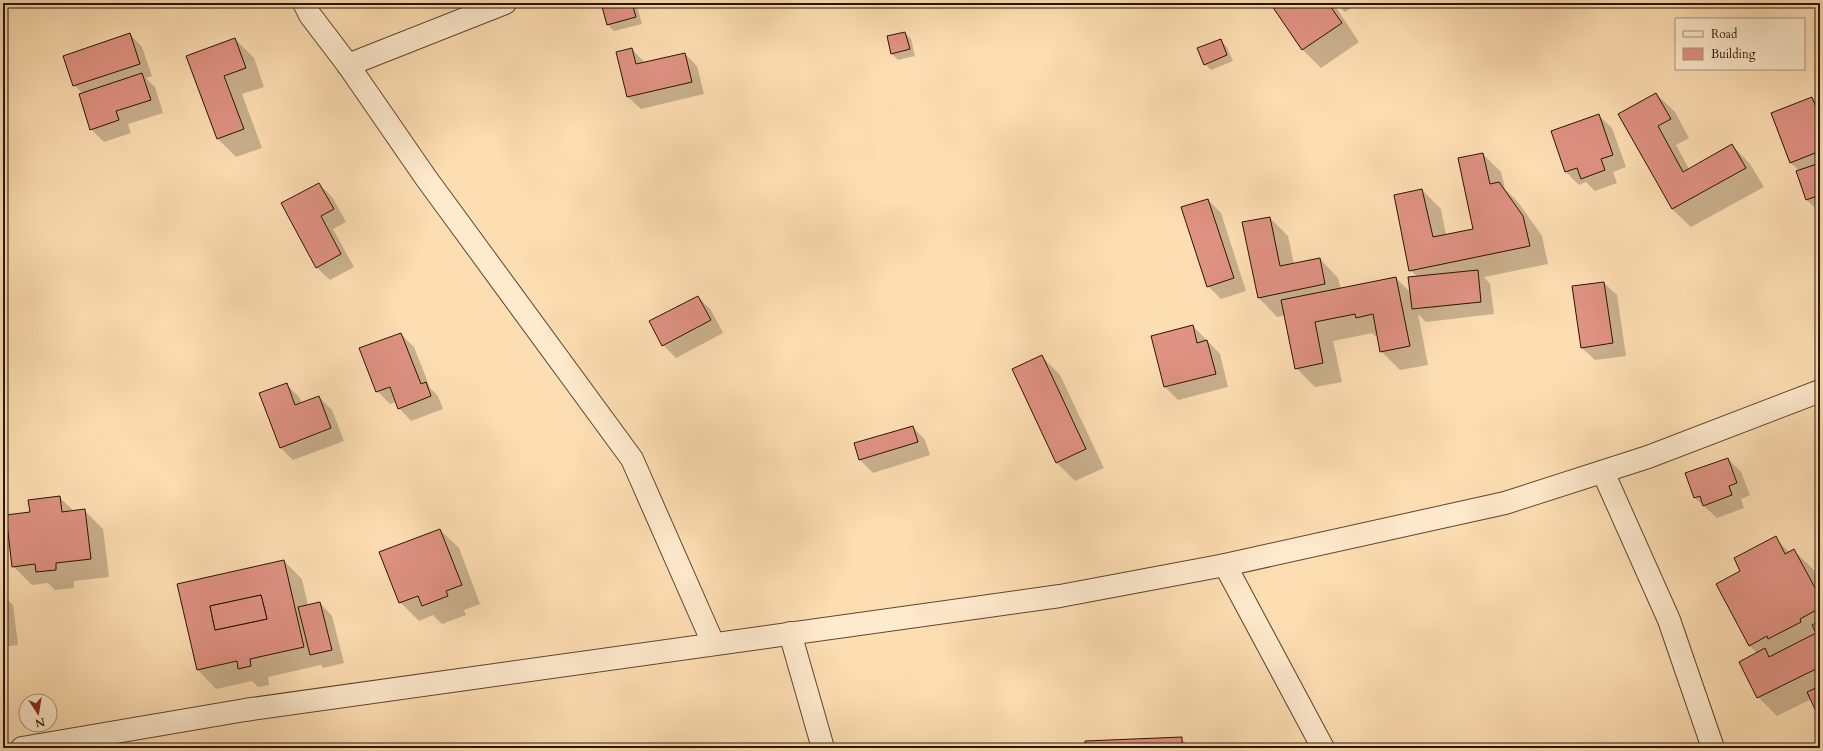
<svg xmlns="http://www.w3.org/2000/svg" width="1823" height="751" viewBox="0 0 1823 751" font-family="Cardo,serif">
<style>
.shadow{fill:#0003}
.building{fill:#e09283;stroke:#281402;fill-rule:evenodd}
.lines{fill:none;stroke-linecap:round;stroke-linejoin:round}
.minor-casing{stroke:#5d462e;stroke-width:24}
.minor{stroke:#feeacd;stroke-width:22}
</style>
<rect width="100%" height="100%" fill="#fddeb2"/>
<filter id="stains"><feTurbulence type="fractalNoise" baseFrequency=".005" numOctaves="4"/><feColorMatrix values="0 0 0 0 .2 0 0 0 0 .09 0 0 0 0 .02 0 0 0 .5 -.17"/></filter>
<radialGradient id="worn" r=".72"><stop offset=".6" stop-color="#630" stop-opacity="0"/><stop offset="1" stop-color="#630" stop-opacity=".3"/></radialGradient>
<!-- shadow -->
<g class="shadow">
<path d="M602,3H636L642,24L614,31L608,25Z"/>
<path d="M1271,3H1333L1359,42L1321,68L1302,49Z"/>
<path d="M1335,3H1358L1345,12Z"/>
<path d="M905,33L911,39L915,56L898,60L892,54Z"/>
<path d="M130,34L142,47L152,76L146,78L155,87L163,113L128,124L131,133L104,142L91,129L82,93L74,85Z"/>
<path d="M235,39L254,58L264,87L242,94L262,148L236,157L217,138L188,56Z"/>
<path d="M1220,40L1227,47L1233,61L1211,70L1205,64Z"/>
<path d="M632,49L645,63L685,54L697,66L704,94L641,109L628,97Z"/>
<path d="M1656,94L1675,112L1689,138L1676,145L1689,169L1732,145L1750,164L1764,187L1691,227L1672,209L1619,115Z"/>
<path d="M1812,98L1820,106L1819,212L1806,199L1799,171L1790,162Z"/>
<path d="M1599,116L1612,128L1626,167L1613,172L1617,183L1595,191L1586,182L1579,185L1566,172L1552,132Z"/>
<path d="M1483,154L1501,172L1505,189L1518,202L1542,236L1548,264L1484,277L1490,284L1494,314L1426,322L1418,314L1428,365L1400,370L1381,351L1378,335L1375,336L1372,333L1333,341L1342,382L1315,387L1296,368L1285,315L1277,317L1259,298L1243,223L1270,218L1288,236L1294,264L1320,259L1338,278L1341,289L1396,278L1411,293L1418,277L1410,270L1422,190L1441,209L1446,235L1474,229Z"/>
<path d="M319,184L332,197L346,222L333,229L354,267L330,280L317,268L282,204Z"/>
<path d="M1208,200L1221,213L1246,291L1221,299L1208,286Z"/>
<path d="M1604,283L1617,295L1626,356L1595,360L1582,348Z"/>
<path d="M698,297L711,310L723,333L676,358L663,345Z"/>
<path d="M1193,326L1220,354L1228,387L1178,400L1165,387L1152,336Z"/>
<path d="M401,334L414,347L430,388L438,396L443,409L411,421L399,408L396,402L390,404L377,391Z"/>
<path d="M1041,356L1060,375L1104,468L1075,481L1057,463Z"/>
<path d="M286,384L299,397L302,403L319,397L332,410L344,441L293,460L280,447Z"/>
<path d="M913,427L925,440L930,455L873,473L860,460L856,444Z"/>
<path d="M1728,459L1741,472L1750,495L1741,499L1744,508L1717,518L1695,498Z"/>
<path d="M59,497L74,511L84,510L103,529L109,577L74,581V588L55,590L48,583L32,585L13,566L31,513Z"/>
<path d="M440,530L459,548L480,604L464,610L466,615L442,624L433,615L419,621L400,602Z"/>
<path d="M1775,538L1790,553L1794,551L1813,569L1820,583V717L1811,699L1777,716L1758,697L1740,662L1757,653L1750,646L1742,572Z"/>
<path d="M3,557L8,587L3,588Z"/>
<path d="M284,561L302,579L308,606L320,603L332,616L344,663L323,668L321,665L268,677L269,685L258,687L252,681L216,689L198,670L178,585Z"/>
<path d="M3,595L13,605L18,645L3,647Z"/>
<path d="M1181,738L1191,748H1086Z"/>
</g>
<!-- building -->
<g class="building">
<path d="M601,3H632L636,17L607,25Z"/>
<path d="M1270,3H1328L1342,23L1302,50Z"/>
<path d="M905,32L910,49L891,54L887,36Z"/>
<path d="M130,33L140,64L73,86L63,56Z"/>
<path d="M235,38L246,68L224,76L244,129L217,139L186,56Z"/>
<path d="M1221,39L1227,55L1204,65L1197,48Z"/>
<path d="M632,48L636,64L685,53L692,82L627,97L616,52Z"/>
<path d="M142,73L151,100L116,111L119,120L90,130L79,94Z"/>
<path d="M1656,93L1671,119L1658,126L1683,172L1732,144L1746,168L1672,209L1618,114Z"/>
<path d="M1812,97L1820,118V151L1790,163L1771,113Z"/>
<path d="M1599,114L1613,155L1601,159L1605,170L1581,179L1577,168L1565,172L1551,131Z"/>
<path d="M1483,153L1490,184L1499,182L1523,216L1530,246L1409,271L1394,195L1422,189L1433,237L1473,229L1458,158Z"/>
<path d="M1820,163V195L1806,200L1796,171Z"/>
<path d="M319,183L334,209L321,216L341,254L316,268L281,203Z"/>
<path d="M1208,199L1234,278L1207,287L1181,207Z"/>
<path d="M1270,217L1280,266L1320,258L1325,284L1258,298L1242,222Z"/>
<path d="M1478,270L1481,302L1412,309L1408,277Z"/>
<path d="M1396,277L1410,346L1380,352L1373,314L1356,318L1355,314L1315,322L1323,363L1295,369L1281,300Z"/>
<path d="M1604,282L1613,343L1581,348L1572,286Z"/>
<path d="M698,296L711,320L662,346L649,321Z"/>
<path d="M1193,325L1197,343L1207,340L1216,374L1164,387L1151,336Z"/>
<path d="M401,333L421,384L426,382L431,396L398,409L390,387L376,392L359,348Z"/>
<path d="M1042,355L1086,449L1056,463L1012,369Z"/>
<path d="M287,383L295,405L319,396L331,428L280,448L259,393Z"/>
<path d="M913,426L918,442L859,460L854,443Z"/>
<path d="M1728,458L1737,483L1729,486L1732,495L1703,506L1700,496L1694,498L1685,473Z"/>
<path d="M60,496L62,512L85,509L91,559L56,563V570L36,572L35,564L12,567L6,515L30,512L28,500Z"/>
<path d="M440,529L462,585L446,591L448,596L422,606L418,596L399,603L379,552Z"/>
<path d="M1776,536L1785,554L1794,549L1820,597V608L1800,619L1801,622L1768,639L1767,636L1749,646L1716,584L1740,571L1734,558Z"/>
<path d="M284,560L304,647L250,659L251,666L238,669L237,661L197,670L177,584ZM261,595L267,619L215,630L210,606Z"/>
<path d="M261,595L267,619L215,630L210,606Z"/>
<path d="M320,602L332,650L310,655L298,607Z"/>
<path d="M3,611L5,633H3Z"/>
<path d="M1820,621V667L1757,698L1739,662L1765,648L1769,657L1816,633L1812,625Z"/>
<path d="M1820,686V717L1819,718L1807,692Z"/>
<path d="M1182,737V748H1085V741Z"/>
</g>
<g class="lines">
<defs>
<g id="minor">
<path d="M304,3L310,15L348,65L426,178L632,459L713,643"/>
<path d="M348,65L505,3"/>
<path d="M1603,472L1669,620L1713,748"/>
<path d="M1225,565L1323,748"/>
<path d="M790,633L823,748"/>
<path d="M22,748L245,710L1060,596L1225,565L1505,503L1648,457L1820,391"/>
</g>
</defs>
<!-- minor casing -->
<use href="#minor" class="minor-casing"/>
<!-- minor -->
<use href="#minor" class="minor"/>
</g>
<!-- margin -->
<rect width="1823" height="751" fill="none" stroke="#fddeb2" stroke-width="16"/>
<rect x="4" y="4" width="1815" height="743" fill="none" stroke="#281402" stroke-width="2"/>
<rect x="8" y="8" width="1807" height="735" fill="none" stroke="#281402"/>
<!-- legend -->
<rect x="1675" y="18" width="130" height="52" fill="#feeacd" stroke="#a8947c"/>
<rect x="1683" y="31" width="20" height="6" fill="#feeacd" stroke="#a8947c"/>
<text x="1711" y="38" font-size="12" fill="#281402">Road</text>
<rect x="1683" y="48" width="20" height="12" fill="#e09283" stroke="#a8947c"/>
<text x="1711" y="58" font-size="12" fill="#281402">Building</text>
<!-- north arrow -->
<g transform="translate(38 713) rotate(168)"><circle r="19" fill="#feeacd" stroke="#a8947c"/>
<path d="M0-3L7 15L0 10L-7 15Z" fill="#8f2418"/>
<text y="-6" font-size="11" font-weight="bold" text-anchor="middle" fill="#281402">N</text>
</g>
<rect width="100%" height="100%" filter="url(#stains)"/>
<rect width="100%" height="100%" fill="url(#worn)"/>
</svg>
